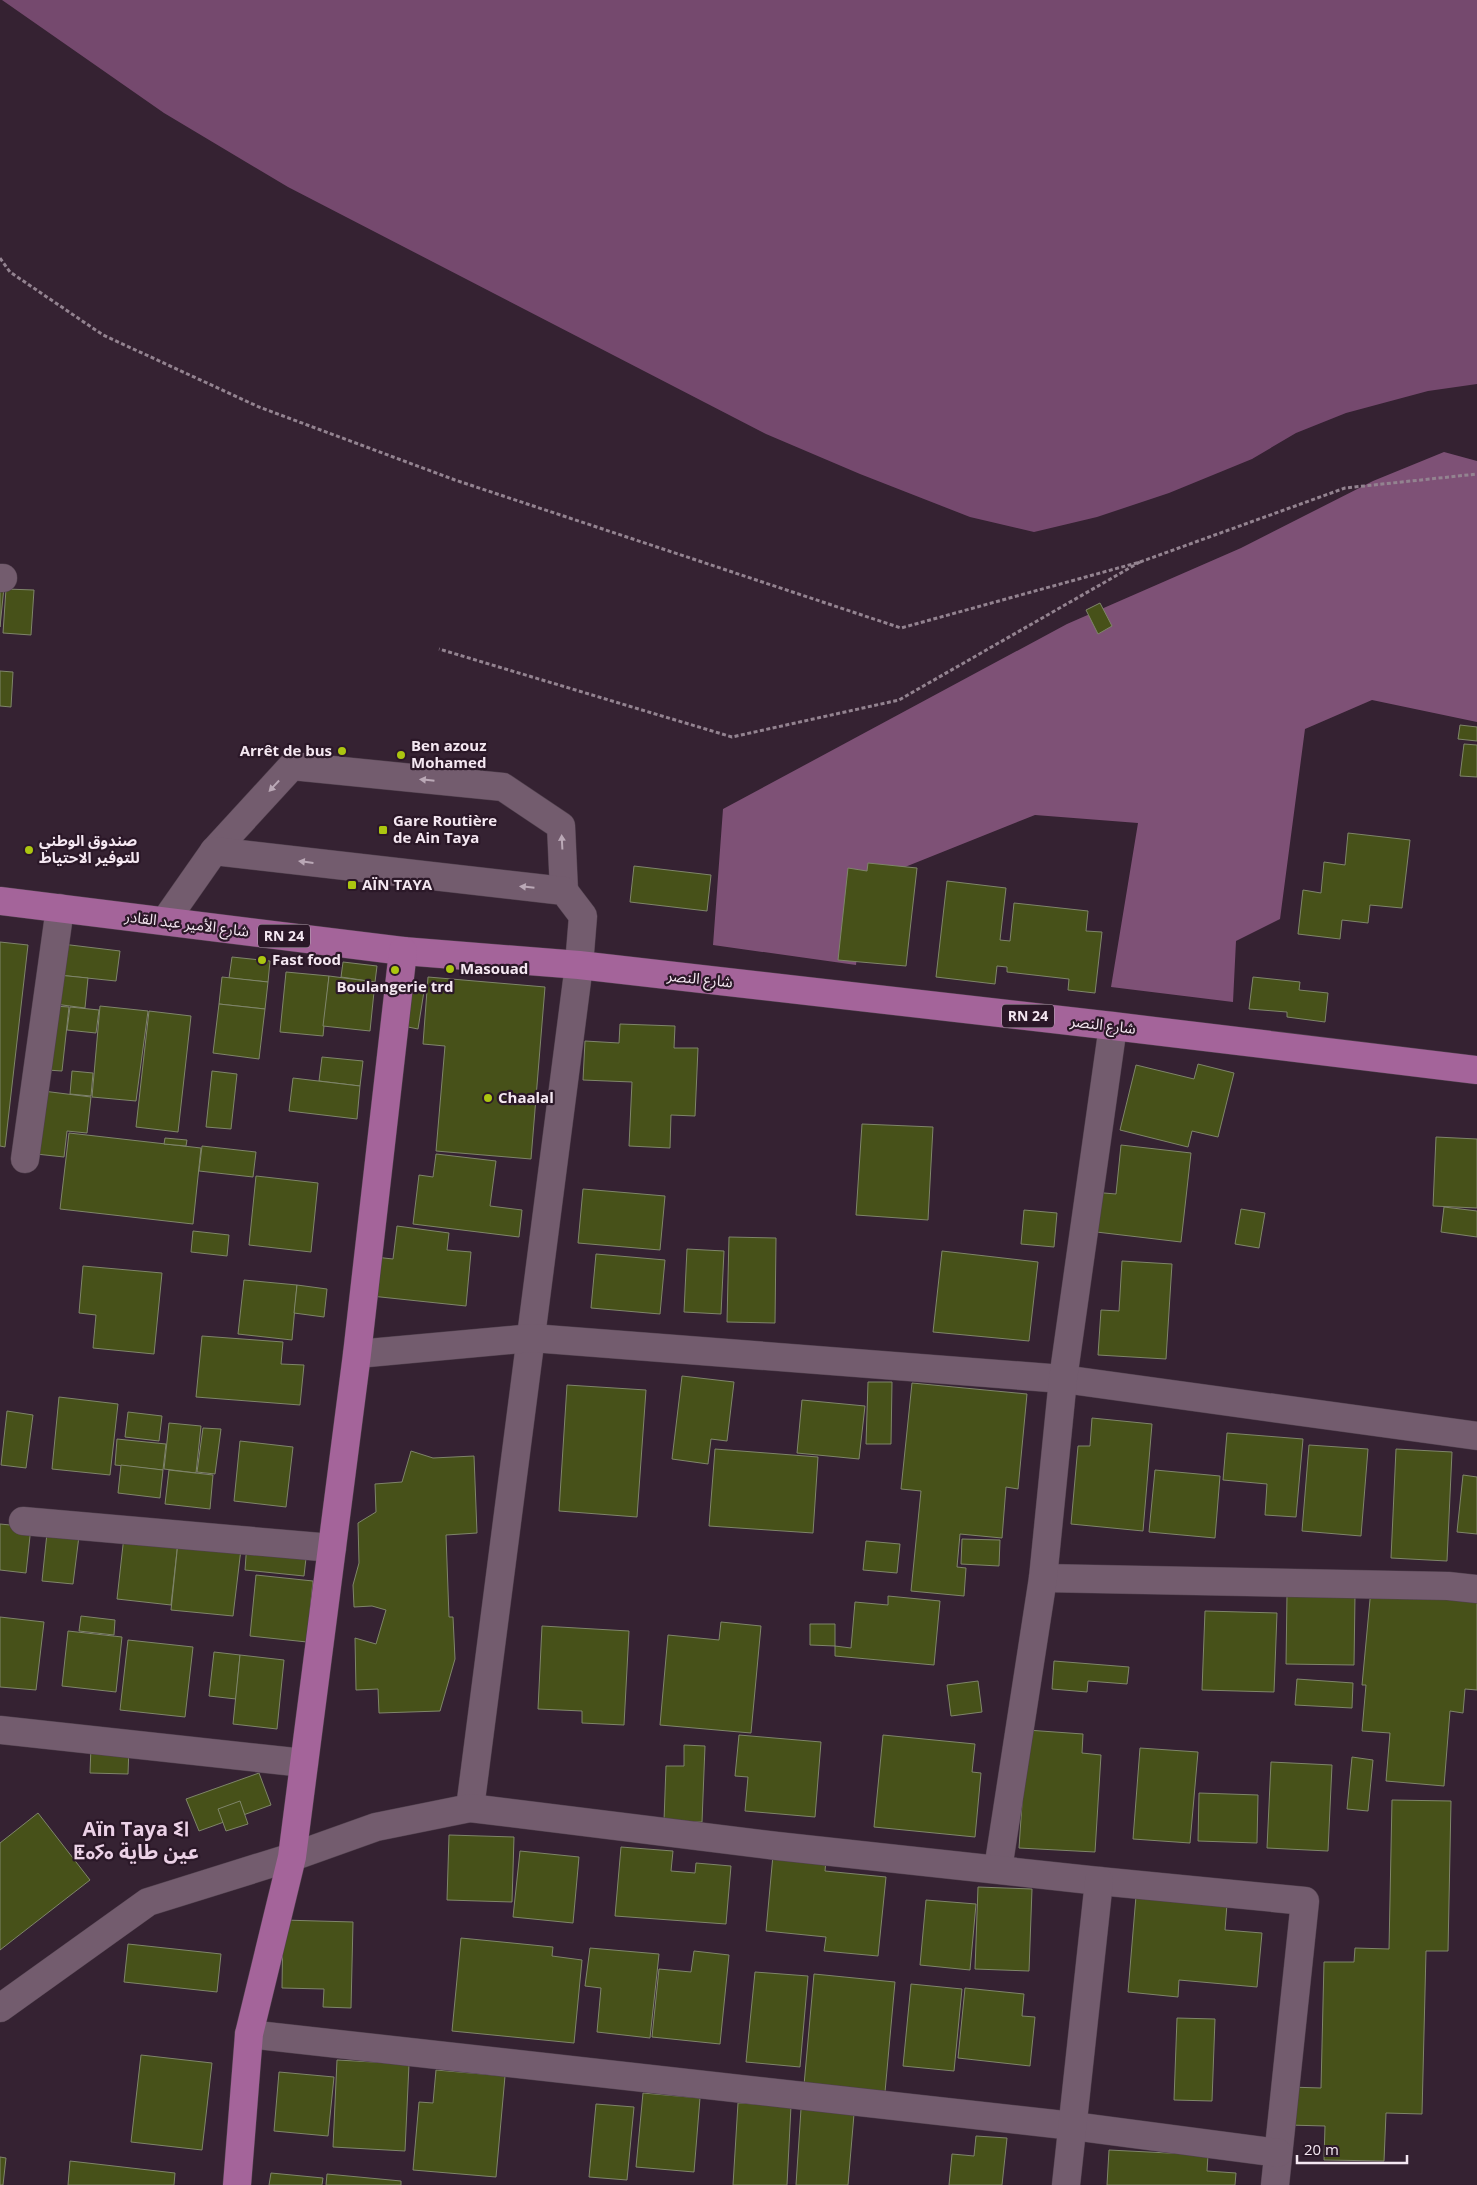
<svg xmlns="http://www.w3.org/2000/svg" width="1477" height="2185" viewBox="0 0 1477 2185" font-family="'Open Sans','Noto Sans Arabic','Noto Sans Tifinagh',sans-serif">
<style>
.forest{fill:#7e5176}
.water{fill:#75496e}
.building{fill:#475119;stroke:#7f856a}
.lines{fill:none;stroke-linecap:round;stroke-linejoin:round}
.minor-casing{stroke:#50404d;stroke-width:29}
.major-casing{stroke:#50404d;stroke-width:29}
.path{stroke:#938390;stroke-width:3;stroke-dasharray:4 2.5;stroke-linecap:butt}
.minor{stroke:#735c6e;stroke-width:28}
.major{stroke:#a4649a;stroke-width:28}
.oneway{fill:#baa8b6}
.poi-dot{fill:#acc610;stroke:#2b1828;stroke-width:2}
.labels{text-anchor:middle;stroke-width:4.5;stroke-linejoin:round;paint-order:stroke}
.shield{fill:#2b1828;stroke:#b8a9b5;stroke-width:1}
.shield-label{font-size:14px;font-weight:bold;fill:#f4e7f1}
.poi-label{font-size:15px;font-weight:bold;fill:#f4e7f1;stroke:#2b1828;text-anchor:start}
.street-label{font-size:15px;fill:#f4e7f1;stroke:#2b1828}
.district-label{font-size:20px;font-weight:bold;fill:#ebd1e6;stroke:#2b1828}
</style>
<rect width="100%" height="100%" fill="#352232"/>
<!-- forest -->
<path class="forest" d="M1444,452L1477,461V722L1372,700L1305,729L1280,919L1236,941L1233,1002L1111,987L1138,823L1035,815L865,883L856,965L713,945L723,809L1067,624L1241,548L1373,481Z"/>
<!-- water -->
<path class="water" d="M2,0H1477V384L1428,391L1346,413L1296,433L1252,459L1169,493L1097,517L1034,532L970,517L860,474L766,434L288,187L164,113Z"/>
<!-- building -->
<g class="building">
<path d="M0,586L4,587L0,627Z"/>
<path d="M6,589L34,590L31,635L3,633Z"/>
<path d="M1100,603L1112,626L1098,634L1086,610Z"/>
<path d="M0,671L13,672L11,707L0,706Z"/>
<path d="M1460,725L1477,727V741L1458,739Z"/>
<path d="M1464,744L1477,745V777L1460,776Z"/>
<path d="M1348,833L1410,840L1402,908L1370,905L1368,923L1342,920L1340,939L1298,934L1303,890L1321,893L1324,862L1345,865Z"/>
<path d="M868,863L917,868L906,966L838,960L848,868L867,871Z"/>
<path d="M634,866L711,875L707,911L630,902Z"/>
<path d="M947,881L1006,888L1000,940L1010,941L1014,903L1088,911L1086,931L1102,932L1095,993L1068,990L1069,979L1007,972V967L997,966L995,984L936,977Z"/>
<path d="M0,942L28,945L5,1147L0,1146Z"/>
<path d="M62,944L120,951L116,981L58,975Z"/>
<path d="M232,957L270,961L268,982L229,978Z"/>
<path d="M343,962L377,966L375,982L341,977Z"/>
<path d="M286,972L329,976L323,1036L280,1032Z"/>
<path d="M58,975L88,978L85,1008L55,1004Z"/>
<path d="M329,976L375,982L370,1031L323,1026Z"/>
<path d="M222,977L268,982L265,1009L219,1004Z"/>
<path d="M428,977L545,987L531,1159L436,1151L445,1046L423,1044Z"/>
<path d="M1253,977L1300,982L1299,990L1328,993L1325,1022L1287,1017V1012L1249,1009Z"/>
<path d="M410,983L425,985L418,1029L403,1026Z"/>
<path d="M219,1004L265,1009L259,1059L213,1053Z"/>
<path d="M54,1006L69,1007L62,1071L47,1070Z"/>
<path d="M100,1006L148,1011L136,1101L92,1097Z"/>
<path d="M70,1007L99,1010L96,1033L67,1030Z"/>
<path d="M149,1011L191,1016L178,1132L136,1127Z"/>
<path d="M620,1024L675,1026L674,1048H698L695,1116L671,1115L670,1148L629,1146L632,1082L583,1080L585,1041L619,1043Z"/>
<path d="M322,1057L363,1061L360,1086L319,1081Z"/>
<path d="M1198,1064L1234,1073L1218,1137L1192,1131L1188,1147L1120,1130L1136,1065L1194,1079Z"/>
<path d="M72,1071L93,1073L91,1096L70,1094Z"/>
<path d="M212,1071L237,1074L231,1129L206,1127Z"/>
<path d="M293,1078L360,1086L357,1119L289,1111Z"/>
<path d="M43,1091L91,1097L87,1133L67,1131L64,1157L36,1154Z"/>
<path d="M862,1124L933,1127L928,1220L856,1215Z"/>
<path d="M69,1133L201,1148L193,1224L60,1209Z"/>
<path d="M1436,1137L1477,1139V1208L1433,1206Z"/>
<path d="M165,1138L187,1140L186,1146L164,1144Z"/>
<path d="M1121,1145L1191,1153L1181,1242L1088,1231L1092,1192L1116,1194Z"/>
<path d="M202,1146L256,1152L253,1177L199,1171Z"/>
<path d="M436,1154L496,1161L490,1206L522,1210L519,1237L413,1224L419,1175L433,1177Z"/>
<path d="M256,1176L318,1183L311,1252L249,1245Z"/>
<path d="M583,1189L665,1196L660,1250L578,1243Z"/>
<path d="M1444,1207L1477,1211V1237L1441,1232Z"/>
<path d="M1241,1209L1265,1213L1259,1248L1235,1244Z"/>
<path d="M1024,1210L1057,1213L1054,1247L1021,1244Z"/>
<path d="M397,1226L449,1233L447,1250L471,1252L466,1306L371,1296L375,1257L393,1259Z"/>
<path d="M193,1231L229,1235L227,1256L191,1252Z"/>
<path d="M729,1237L776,1238L775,1323L727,1322Z"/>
<path d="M687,1249L724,1251L721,1314L684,1312Z"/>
<path d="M942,1251L1038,1262L1029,1341L933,1332Z"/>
<path d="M596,1254L665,1260L660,1314L591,1308Z"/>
<path d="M1122,1261L1172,1264L1166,1359L1098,1355L1101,1310L1119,1311Z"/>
<path d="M83,1266L162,1273L154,1354L93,1348L96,1315L79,1313Z"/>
<path d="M244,1280L297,1285L292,1340L238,1334Z"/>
<path d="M297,1285L327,1289L324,1317L294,1313Z"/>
<path d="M202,1336L283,1342L281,1364L304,1365L300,1405L196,1397Z"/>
<path d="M682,1376L734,1382L727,1441L711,1439L708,1464L672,1459Z"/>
<path d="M868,1382H892L891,1444H866Z"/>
<path d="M912,1383L1027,1394L1018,1489L1006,1487L1002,1538L960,1534L957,1567L966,1568L964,1596L911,1591L921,1491L901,1489Z"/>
<path d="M567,1385L646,1390L637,1517L559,1511Z"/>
<path d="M59,1397L118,1404L110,1475L52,1469Z"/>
<path d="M802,1400L865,1406L859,1459L797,1453Z"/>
<path d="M7,1411L33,1415L26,1468L1,1465Z"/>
<path d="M128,1412L162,1416L159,1441L125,1437Z"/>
<path d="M1092,1418L1152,1424L1143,1531L1071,1524L1078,1446H1090Z"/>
<path d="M169,1423L201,1426L196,1473L164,1469Z"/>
<path d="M203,1428L221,1429L215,1474L197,1472Z"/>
<path d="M1227,1433L1303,1439L1296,1517L1265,1515L1267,1484L1223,1480Z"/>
<path d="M117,1439L166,1444L163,1470L115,1465Z"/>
<path d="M240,1441L293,1447L286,1507L234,1501Z"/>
<path d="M1309,1445L1368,1449L1361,1536L1302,1531Z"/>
<path d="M715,1449L818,1457L813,1533L709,1526Z"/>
<path d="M1396,1449L1452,1452L1447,1561L1391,1558Z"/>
<path d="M411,1451L433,1458L474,1456L477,1533L446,1535L449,1617H453L455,1659L440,1711L379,1713L378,1689L356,1690L355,1638L376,1644L386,1610L372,1606L354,1607L353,1585L359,1563L358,1523L376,1512L375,1484L402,1482Z"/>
<path d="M121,1465L163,1470L160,1498L118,1493Z"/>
<path d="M169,1470L213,1475L210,1509L165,1504Z"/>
<path d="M1155,1470L1220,1476L1215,1538L1149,1532Z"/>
<path d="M1463,1475L1477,1477V1534L1457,1532Z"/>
<path d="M0,1524L31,1527L26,1573L0,1570Z"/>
<path d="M47,1533L79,1536L73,1584L42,1581Z"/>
<path d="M124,1536L178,1542L171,1605L117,1599Z"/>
<path d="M962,1539L1000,1540L999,1566L961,1564Z"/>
<path d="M866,1541L900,1544L897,1573L863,1570Z"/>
<path d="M178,1542L241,1549L233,1616L171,1610Z"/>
<path d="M247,1542L307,1549L304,1576L245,1570Z"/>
<path d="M256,1575L313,1581L307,1642L250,1636Z"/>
<path d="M1371,1589L1477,1598V1690L1465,1689L1463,1713L1450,1711L1444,1786L1386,1781L1390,1733L1362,1731L1366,1685H1362Z"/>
<path d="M1287,1594L1355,1595L1354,1665L1286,1664Z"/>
<path d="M888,1596L940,1601L934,1665L835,1656V1646L851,1648L855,1602L888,1605Z"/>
<path d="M1205,1611L1277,1613L1274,1692L1202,1690Z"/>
<path d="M81,1616L115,1620L114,1635L79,1631Z"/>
<path d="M0,1617L44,1622L36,1690L0,1687Z"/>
<path d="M721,1622L761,1626L751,1733L660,1725L668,1635L719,1640Z"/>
<path d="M810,1624H835V1646L810,1645Z"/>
<path d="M542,1626L629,1631L624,1725L582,1723V1711L538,1709Z"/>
<path d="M68,1631L122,1637L116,1692L62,1686Z"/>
<path d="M128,1640L193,1647L185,1717L120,1710Z"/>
<path d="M214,1652L240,1655L236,1699L209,1696Z"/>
<path d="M240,1655L284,1660L277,1729L233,1724Z"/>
<path d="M1054,1661L1129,1667L1127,1684L1088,1681L1087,1692L1052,1689Z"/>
<path d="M1297,1679L1353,1683L1352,1708L1295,1705Z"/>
<path d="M978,1681L982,1712L951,1716L947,1685Z"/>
<path d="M1027,1730L1083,1734L1082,1753L1101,1755L1095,1852L1019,1848Z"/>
<path d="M739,1735L821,1742L815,1817L745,1811L748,1777L735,1776Z"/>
<path d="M883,1735L975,1744L972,1772L981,1773L975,1837L874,1827Z"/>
<path d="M684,1745L705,1746L702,1822L664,1821L666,1766H684Z"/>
<path d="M91,1746L129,1747L128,1774L90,1773Z"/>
<path d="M1140,1748L1198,1752L1190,1843L1133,1839Z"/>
<path d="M1352,1757L1373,1760L1368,1811L1347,1809Z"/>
<path d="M1271,1762L1332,1765L1328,1851L1267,1848Z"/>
<path d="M259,1773L271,1805L199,1831L186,1799Z"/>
<path d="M1199,1793L1258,1795L1257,1843L1198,1841Z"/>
<path d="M1392,1800L1451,1801L1448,1951H1426L1422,2114L1386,2113L1384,2161L1324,2160L1325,2126L1288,2125L1289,2087L1321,2088L1324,1962H1354L1355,1948L1389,1949Z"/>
<path d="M240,1801L248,1824L226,1831L218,1809Z"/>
<path d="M38,1813L90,1880L0,1950V1843Z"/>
<path d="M449,1835L514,1837L512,1902L447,1900Z"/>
<path d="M621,1847L673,1851L671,1871L695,1873L696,1863L731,1866L726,1924L615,1916Z"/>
<path d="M520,1851L579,1857L573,1923L513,1917Z"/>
<path d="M773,1855L826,1860L825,1871L886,1877L878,1956L824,1951L826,1937L766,1931Z"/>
<path d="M978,1887L1032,1889L1029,1971L975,1969Z"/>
<path d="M1136,1896L1227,1904L1225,1930L1262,1933L1257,1987L1179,1980L1178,1997L1128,1992Z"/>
<path d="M926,1900L976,1904L970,1970L920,1965Z"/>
<path d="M283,1920L353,1922L351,2008L323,2007L324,1989L282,1988Z"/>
<path d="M461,1938L553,1947L552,1956L582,1960L574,2043L452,2031Z"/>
<path d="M128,1944L221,1954L217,1992L124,1982Z"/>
<path d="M590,1948L659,1954L650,2038L597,2032L601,1988L585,1986Z"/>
<path d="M694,1951L729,1955L720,2044L652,2037L659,1969L691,1972Z"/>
<path d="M755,1972L808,1976L800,2067L746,2062Z"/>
<path d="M814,1974L895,1982L885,2092L804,2085Z"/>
<path d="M911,1984L962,1989L954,2071L903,2066Z"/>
<path d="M965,1988L1024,1994L1022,2016L1035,2017L1030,2066L958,2058Z"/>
<path d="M1177,2018L1215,2019L1212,2101L1174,2100Z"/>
<path d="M141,2055L212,2063L202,2150L131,2142Z"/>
<path d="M337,2060L409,2064L405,2151L333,2147Z"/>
<path d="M436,2070L505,2076L496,2177L413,2170L419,2102L433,2103Z"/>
<path d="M279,2072L334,2077L328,2136L274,2131Z"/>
<path d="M643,2093L700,2098L694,2172L636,2167Z"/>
<path d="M738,2103L791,2106L787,2185H733Z"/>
<path d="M596,2104L634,2107L627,2180L589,2177Z"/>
<path d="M801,2109L854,2114L848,2185H796Z"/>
<path d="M976,2136L1007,2138L1002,2185H949L952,2154L974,2156Z"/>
<path d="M1109,2150L1208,2155L1207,2171L1236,2173L1235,2185H1107Z"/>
<path d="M0,2157L6,2158L3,2185H0Z"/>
<path d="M70,2161L175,2173L174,2185H68Z"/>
<path d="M271,2173L323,2178L322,2185H269Z"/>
<path d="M327,2174L401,2181V2185H326Z"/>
</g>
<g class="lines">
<defs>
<g id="minor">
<path d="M0,578H3"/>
<path d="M214,851L292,766L503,787L561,826L564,891"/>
<path d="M165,921L214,851L564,891L583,916L579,965L470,1808"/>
<path d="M25,1159L60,908"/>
<path d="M357,1354L532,1338L1063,1379L1477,1436"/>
<path d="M23,1521L332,1548"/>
<path d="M1043,1578L1448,1586L1477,1589"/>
<path d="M0,1730L304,1763"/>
<path d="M998,1869L1043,1578L1063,1379L1113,1026"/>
<path d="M0,2008L148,1902L292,1857L376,1827L470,1808L777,1846L1099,1881L1305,1901L1275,2185"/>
<path d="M249,2034L1073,2126L1278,2153"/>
<path d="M1066,2185L1099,1881"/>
</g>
<g id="major">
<path d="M0,901L403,951L579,965L1113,1026L1477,1070"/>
<path d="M237,2185L249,2034L292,1857L357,1354L403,951"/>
</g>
</defs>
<!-- minor casing -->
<use href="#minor" class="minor-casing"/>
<!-- major casing -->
<use href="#major" class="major-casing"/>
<!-- path -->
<g class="path">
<path d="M0,258L10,272L103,335L259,407L455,480L901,628L1140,562L899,700L732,737L439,649"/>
<path d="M1140,562L1345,488L1477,474"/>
</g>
<!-- minor -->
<use href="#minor" class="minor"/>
<!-- major -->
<use href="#major" class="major"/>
</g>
<!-- one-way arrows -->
<defs><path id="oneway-solid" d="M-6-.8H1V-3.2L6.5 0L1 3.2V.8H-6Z" transform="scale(1.25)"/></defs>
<g class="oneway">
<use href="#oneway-solid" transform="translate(427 780) rotate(-174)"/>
<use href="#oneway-solid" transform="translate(274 786) rotate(133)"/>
<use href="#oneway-solid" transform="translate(562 842) rotate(-93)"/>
<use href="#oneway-solid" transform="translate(306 862) rotate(-173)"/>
<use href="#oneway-solid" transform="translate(527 887) rotate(-174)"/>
</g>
<!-- markers -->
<g class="poi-dot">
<circle cx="342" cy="751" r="5"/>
<circle cx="401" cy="755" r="5"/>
<rect x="378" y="825" width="10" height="10" rx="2.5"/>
<circle cx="29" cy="850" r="5"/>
<rect x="347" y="880" width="10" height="10" rx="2.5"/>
<circle cx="262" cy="960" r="5"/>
<circle cx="450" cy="969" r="5"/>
<circle cx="395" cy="970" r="5"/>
<circle cx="488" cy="1098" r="5"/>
</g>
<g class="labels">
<!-- shield labels -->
<g class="shield">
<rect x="258" y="924.5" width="52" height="23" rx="4"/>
<rect x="1002" y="1004.5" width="52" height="23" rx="4"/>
</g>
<g class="shield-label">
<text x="284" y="941">RN 24</text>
<text x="1028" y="1021">RN 24</text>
</g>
<!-- poi labels -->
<g class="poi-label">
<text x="411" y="751">Ben azouz<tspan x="411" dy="17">Mohamed</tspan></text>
<text x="332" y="756" text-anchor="end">Arrêt de bus</text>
<text x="393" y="826">Gare Routière<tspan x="393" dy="17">de Ain Taya</tspan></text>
<text x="39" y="846">صندوق الوطني<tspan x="39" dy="17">للتوفير الاحتياط</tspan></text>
<text x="362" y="890">AÏN TAYA</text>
<text x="272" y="965">Fast food</text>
<text x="460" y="974">Masouad</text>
<text x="395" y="992" text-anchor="middle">Boulangerie trd</text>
<text x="498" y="1103">Chaalal</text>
</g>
<!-- street labels -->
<g class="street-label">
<text transform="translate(187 924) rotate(7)" y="5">شارع الأمير عبد القادر</text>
<text transform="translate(700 979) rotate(6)" y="5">شارع النصر</text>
<text transform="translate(1103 1025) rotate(7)" y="5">شارع النصر</text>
</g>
<!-- district labels -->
<g class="district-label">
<text x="136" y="1836">Aïn Taya ⵉⵏ<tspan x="136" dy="23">ⵟⴰⵢⴰ عين طاية</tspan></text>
</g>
</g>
<!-- scale -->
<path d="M1297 2155v8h110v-8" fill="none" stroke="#f4e7f1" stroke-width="2.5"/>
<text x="1304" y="2155" font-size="15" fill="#f4e7f1" stroke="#2b1828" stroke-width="4" paint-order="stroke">20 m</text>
</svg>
